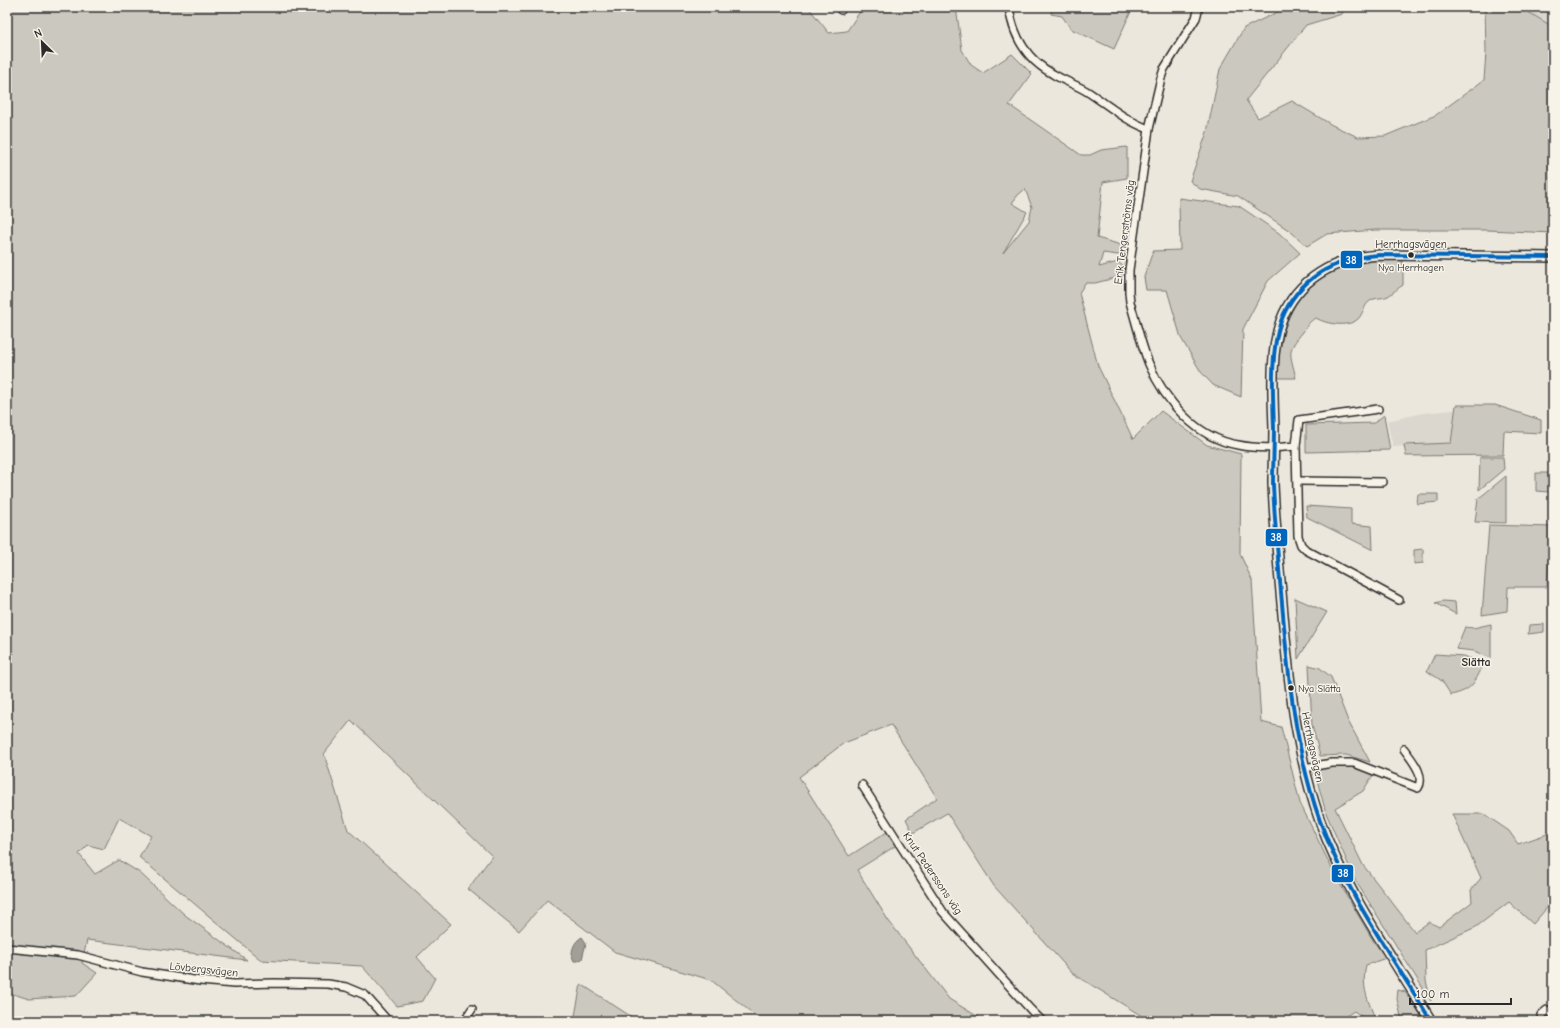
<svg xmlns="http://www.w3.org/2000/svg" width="1560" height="1028" viewBox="0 0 1560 1028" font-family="'Comic Neue',sans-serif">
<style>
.built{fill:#dbd7ce}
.green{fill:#cbc8bf;stroke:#7b7a75;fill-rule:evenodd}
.water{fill:#a29f98;stroke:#72716c}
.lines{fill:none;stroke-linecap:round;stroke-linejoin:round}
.street-casing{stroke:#2b2b2b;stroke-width:10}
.secondary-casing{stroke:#2b2b2b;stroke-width:12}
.street{stroke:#f7f3e8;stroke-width:7}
.secondary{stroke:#f7f3e8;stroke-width:9}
.bus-1-casing{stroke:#f7f3e8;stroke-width:7}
.bus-1{stroke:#0065bd;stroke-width:4}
.bus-dot{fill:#2b2b2b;stroke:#f7f3e8;stroke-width:1.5}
.labels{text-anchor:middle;stroke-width:3;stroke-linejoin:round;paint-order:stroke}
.bus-label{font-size:10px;fill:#2b2b2b;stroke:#f7f3e8}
.street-label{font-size:11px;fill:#2b2b2b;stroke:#f7f3e8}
.neighbourhood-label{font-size:12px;font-weight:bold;fill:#2b2b2b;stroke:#f7f3e8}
.line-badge{stroke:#f7f3e8;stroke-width:1.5}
.badge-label{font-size:11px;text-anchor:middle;font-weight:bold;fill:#fff}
</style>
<rect width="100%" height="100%" fill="#ebe7dd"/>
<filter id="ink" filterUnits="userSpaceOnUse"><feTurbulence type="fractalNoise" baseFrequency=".025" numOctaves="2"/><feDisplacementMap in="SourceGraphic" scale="8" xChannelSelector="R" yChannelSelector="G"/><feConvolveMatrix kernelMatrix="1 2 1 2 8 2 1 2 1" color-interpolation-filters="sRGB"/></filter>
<g filter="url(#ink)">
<!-- built -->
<g class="built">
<path d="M1520,7H1540L1553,15V27Z"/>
<path d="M1463,409L1460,443L1393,447L1387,421L1423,413Z"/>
</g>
<!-- green -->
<g class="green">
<path d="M7,7H808L829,33L847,31L863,7H956L962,50L971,65L983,73L1012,54L1032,74L1009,105L1081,155H1090L1101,150L1127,147V178L1103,182L1097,238L1128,247L1125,256L1103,253L1099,267L1118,262L1124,267L1123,276L1095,283H1085L1079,293L1098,366L1133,439L1161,411L1207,445L1241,454L1240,554L1252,580L1261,722L1281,727L1300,803L1337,879L1374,942L1386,958L1366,965C1361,988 1368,1000 1376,1021H1368L1354,1011L1346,1016L1349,1021H1150L1072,973L994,886L947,813L913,833L906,819L937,798L891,725L844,743L799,777L849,856L887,832L897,845L857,870L888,920L949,999L985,1021H762L711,980L615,952L547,900L519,931L468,889L492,856L351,720L324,754L348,830L451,924L417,957L435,978L423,1001L397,1006L362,966L261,960L139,857L151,836L119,818L104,849L88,845L79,854L95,874L119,860L140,873L185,915L247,960L87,940L82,963L97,973L76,996L29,999L7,992ZM1025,189L1032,207L1029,221L1003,253L1027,212L1012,203L1018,195Z"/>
<path d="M1052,7H1133L1114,49L1071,29L1062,16L1051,14Z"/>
<path d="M1288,7H1345L1342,14L1306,25L1246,100L1258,118L1292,101L1332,125L1358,137L1385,136L1436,115L1484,80L1486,52L1485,7H1520L1553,27V233L1487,230H1375L1327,234L1307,246L1290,231L1238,196L1200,189L1190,181L1207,132L1220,69L1244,28Z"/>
<path d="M1179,198L1239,206L1279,233L1300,253L1268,281L1243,329L1241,397L1213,385L1201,372L1181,338L1167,290H1146L1144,277L1153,251L1180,250Z"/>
<path d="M1382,259L1403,261V285C1398,288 1393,293 1388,296C1382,299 1375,297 1370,301C1364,305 1363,314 1358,319C1348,328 1326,324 1316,318C1309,321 1307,326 1303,332C1286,352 1290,352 1296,378H1276C1281,338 1285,304 1320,279C1330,272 1341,266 1352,262C1361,259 1373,260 1382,259Z"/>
<path d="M1456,405H1495L1541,420V433L1504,431L1503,455L1406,456L1404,445L1451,443Z"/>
<path d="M1384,415L1390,450L1306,452V425L1374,423Z"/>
<path d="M1480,457H1503L1504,469L1479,490Z"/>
<path d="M1536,473H1549V492L1536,491Z"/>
<path d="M1506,476V523L1475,522L1478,499Z"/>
<path d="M1418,494H1438V502L1417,504Z"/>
<path d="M1306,506L1351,509V524L1372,526L1373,550L1307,517Z"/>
<path d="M1489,525L1551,527L1547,587H1508L1507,611L1482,615Z"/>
<path d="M1423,549V563L1414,564V550Z"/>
<path d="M1295,598L1327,612L1298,659Z"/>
<path d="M1443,601L1455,602L1456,614L1435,603Z"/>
<path d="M1491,624V658L1474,651L1456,649L1465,627L1473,628Z"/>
<path d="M1544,624V632L1528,634L1529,625Z"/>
<path d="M1435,654L1464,656L1484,664C1474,683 1473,690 1451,695L1442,681L1427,671Z"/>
<path d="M1309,665L1320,668L1331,677L1348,721L1370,762L1346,755L1320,756L1312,725Z"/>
<path d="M1342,764L1358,767L1373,775L1363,791L1335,808L1363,865L1415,932L1429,922L1439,927L1472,902L1471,890L1481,878L1452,814H1484L1509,831L1518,844L1553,832V851L1548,854L1553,864L1552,902L1533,924L1509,902L1476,927L1425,950L1426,981L1431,1001L1355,880L1326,813L1314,769Z"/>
<path d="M581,984L638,1021H574Z"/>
<path d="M1398,990L1405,992L1425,1021H1402L1397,999Z"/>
</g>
<!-- water -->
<path class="water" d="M582,937L586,943L582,959L578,961H574C569,953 574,941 582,937Z"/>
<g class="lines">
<defs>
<g id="street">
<path d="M1009,7C1013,36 1027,60 1053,74C1064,81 1077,85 1088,92C1108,105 1126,121 1149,129"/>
<path d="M1199,7L1196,18L1164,69L1161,78L1149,129L1129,270V292L1130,302C1136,322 1141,344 1149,364C1165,401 1196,438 1238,445C1257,449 1277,448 1296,446"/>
<path d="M841,10V7"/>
<path d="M1378,409L1299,420L1296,446L1298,536L1301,545L1306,550L1399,600"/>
<path d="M1298,481L1383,482"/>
<path d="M1304,768L1332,763H1354L1418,788C1426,775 1411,759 1404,749"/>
<path d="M862,785L943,912L1030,1009L1042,1021"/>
<path d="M7,948L78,955L142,972L200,981L234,984L274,983L328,984L346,987L365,995L388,1021"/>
<path d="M464,1021L472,1009"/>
<path d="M1542,1021L1541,1015L1547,1010L1553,1014"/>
</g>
<path id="secondary" d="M1431,1021C1392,956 1346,893 1320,821C1298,758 1290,693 1284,626C1280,579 1275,532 1273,484C1273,465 1274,447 1274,428C1273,396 1270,351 1281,321C1297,278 1336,258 1379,255L1553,257"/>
</defs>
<!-- street casing -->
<use href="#street" class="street-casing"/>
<!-- secondary casing -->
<use href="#secondary" class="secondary-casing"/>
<!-- street -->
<use href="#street" class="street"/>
<!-- secondary -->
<use href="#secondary" class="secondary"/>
<defs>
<path id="bus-1" d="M1431,1021C1392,956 1346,893 1320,821C1298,758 1290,693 1284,626C1280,579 1275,532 1273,484C1273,465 1274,447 1274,428C1273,396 1270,351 1281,321C1297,278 1336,258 1379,255L1553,257"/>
</defs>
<!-- bus-1 casing -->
<use href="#bus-1" class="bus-1-casing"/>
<!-- bus-1 -->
<use href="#bus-1" class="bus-1"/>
</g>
</g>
<!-- markers -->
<g class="bus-dot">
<circle cx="1411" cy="255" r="3.5"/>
<circle cx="1291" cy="688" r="3.5"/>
</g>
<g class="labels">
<!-- bus labels -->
<g class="bus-label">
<text x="1411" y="271">Nya Herrhagen</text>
<text x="1298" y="692" text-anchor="start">Nya Slätta</text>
</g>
<!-- street labels -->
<g class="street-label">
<text transform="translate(1124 232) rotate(-83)" y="4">Erik Tengerströms väg</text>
<text x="1411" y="248">Herrhagsvägen</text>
<text transform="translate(1313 747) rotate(78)" y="4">Herrhagsvägen</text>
<text transform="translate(933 873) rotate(56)" y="4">Knut Pederssons väg</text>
<text transform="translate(204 969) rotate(6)" y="4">Lövbergsvägen</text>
</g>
<!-- neighbourhood labels -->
<g class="neighbourhood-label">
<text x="1476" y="666">Slätta</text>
</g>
</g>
<g class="line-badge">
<rect x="1340" y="250" width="23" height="19" rx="4" fill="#0065bd"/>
<rect x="1265" y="528" width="23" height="19" rx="4" fill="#0065bd"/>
<rect x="1331" y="864" width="23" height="19" rx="4" fill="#0065bd"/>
</g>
<g class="badge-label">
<text x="1351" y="264">38</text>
<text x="1276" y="541">38</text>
<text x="1343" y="877">38</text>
</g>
<!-- margin -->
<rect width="1560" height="1028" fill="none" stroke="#f7f3e8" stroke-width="24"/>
<rect x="12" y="12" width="1536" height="1004" fill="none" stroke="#2b2b2b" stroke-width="1.5" filter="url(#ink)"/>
<!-- north arrow -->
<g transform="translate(42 42) rotate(336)" stroke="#f7f3e8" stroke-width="3" paint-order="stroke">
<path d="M0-3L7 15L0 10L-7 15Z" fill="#2b2b2b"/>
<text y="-6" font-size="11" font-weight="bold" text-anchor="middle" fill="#2b2b2b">N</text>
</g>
<!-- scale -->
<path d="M1410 998v6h101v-6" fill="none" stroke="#2b2b2b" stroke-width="2"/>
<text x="1416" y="998" font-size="12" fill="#2b2b2b" stroke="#f7f3e8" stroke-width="3" paint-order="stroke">100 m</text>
</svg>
